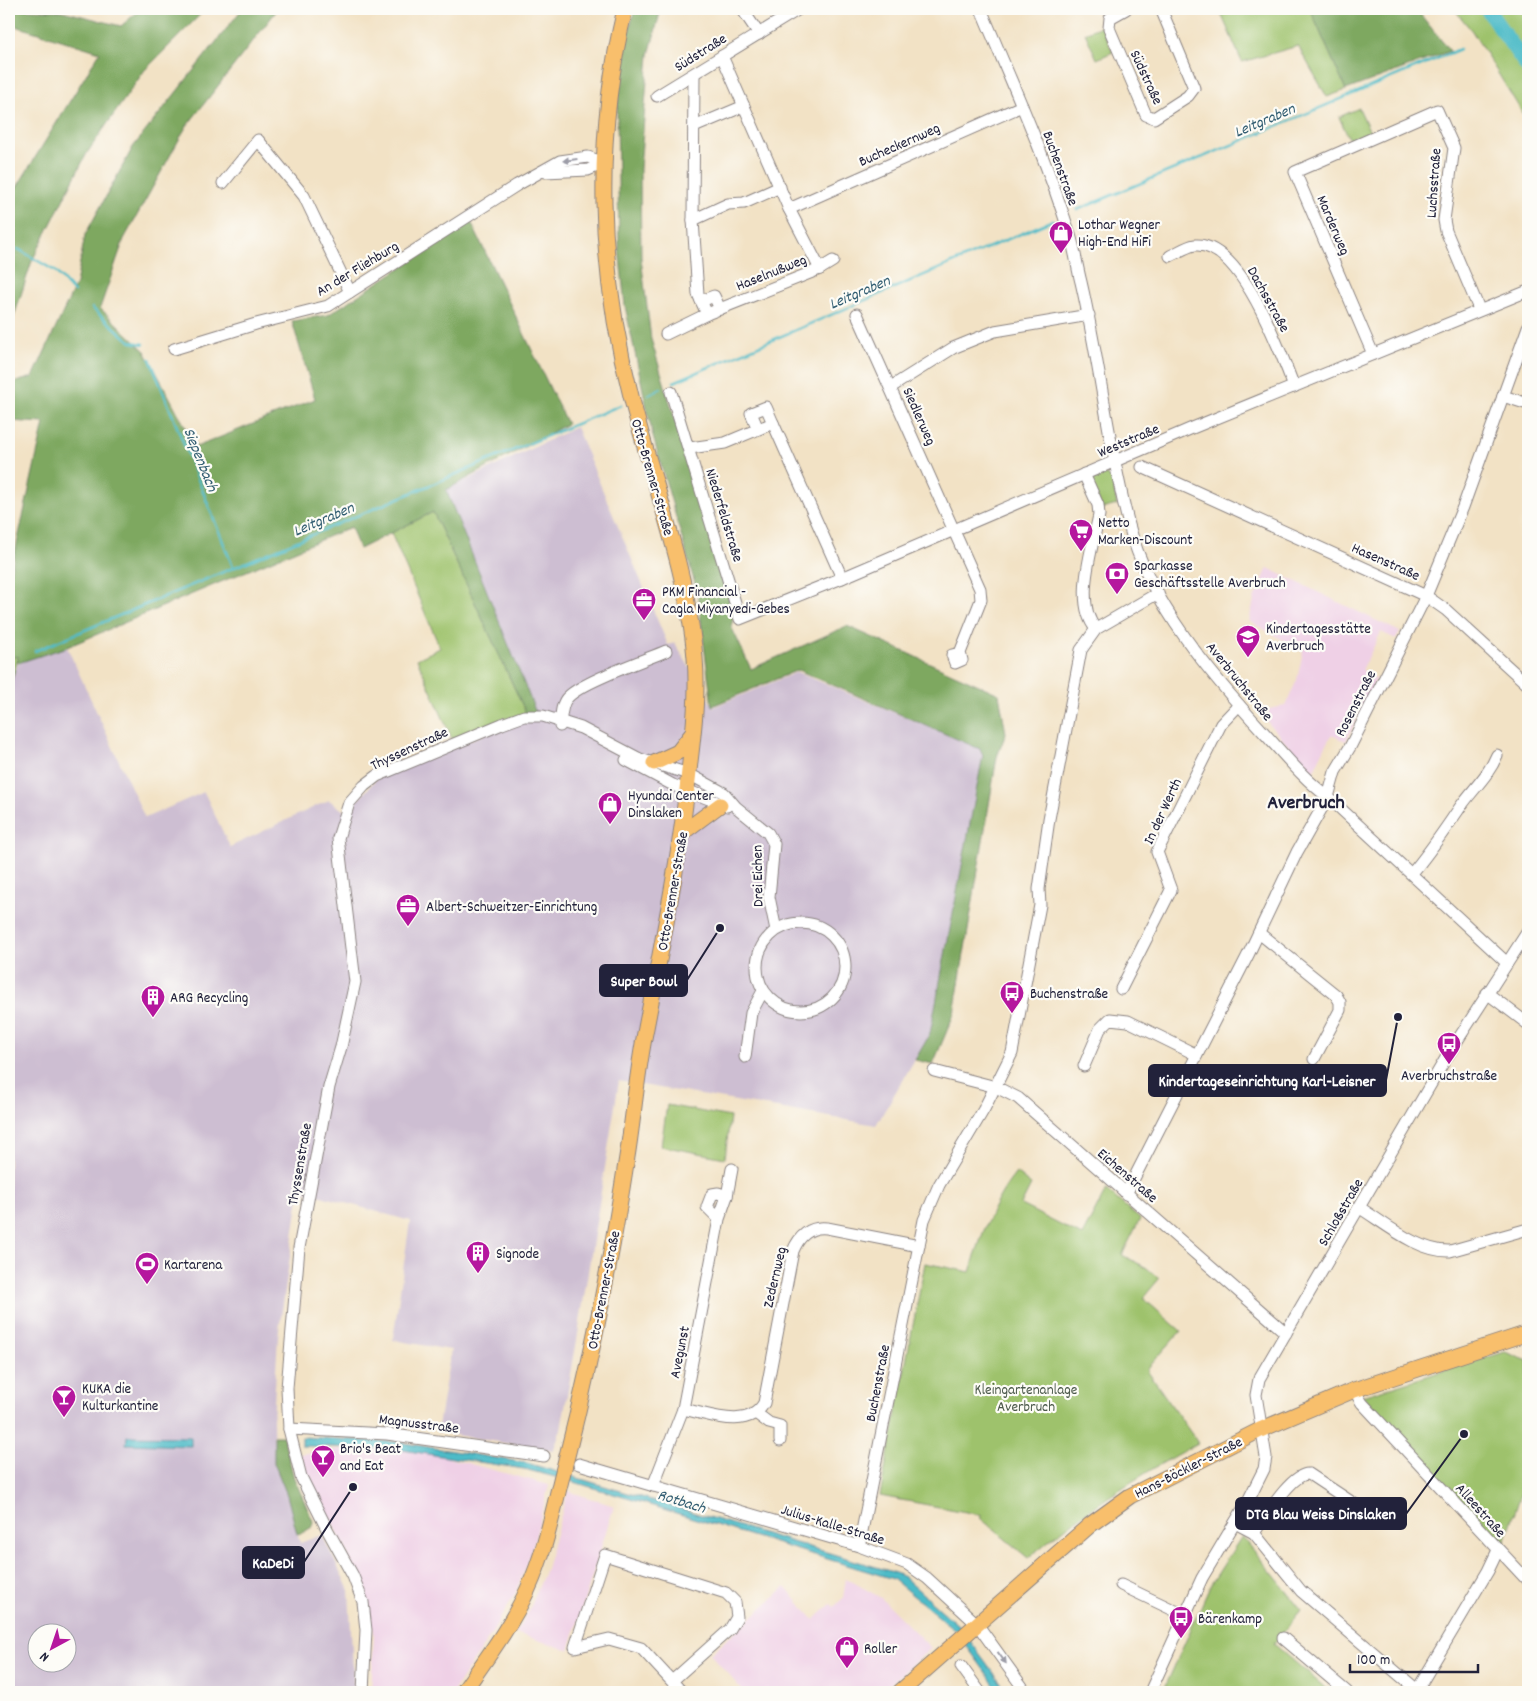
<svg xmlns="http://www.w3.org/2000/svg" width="1537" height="1701" viewBox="0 0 1537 1701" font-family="Dekko,sans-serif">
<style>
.built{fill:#efd0e6}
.industrial{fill:#cdbed2;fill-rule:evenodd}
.green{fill:#9ec26c;stroke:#607254}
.forest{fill:#7ea860;stroke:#50654e}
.water{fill:#4ebbc7;stroke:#386e81}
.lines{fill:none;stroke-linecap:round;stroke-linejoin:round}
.stream{stroke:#4ebbc7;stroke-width:2.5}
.river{stroke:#4ebbc7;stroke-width:15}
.minor-casing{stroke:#8a8280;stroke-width:13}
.major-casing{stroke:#8a8280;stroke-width:17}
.minor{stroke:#fff;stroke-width:11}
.major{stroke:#f8bf6c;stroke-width:15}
.oneway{fill:#9c9ca7}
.labels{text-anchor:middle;stroke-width:4.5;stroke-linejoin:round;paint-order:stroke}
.street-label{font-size:15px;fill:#22223b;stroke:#fdfcf7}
.poi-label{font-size:15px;fill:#22223b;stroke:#fdfcf7;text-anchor:start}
.park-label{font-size:15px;fill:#4d5a4c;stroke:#fdfcf7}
.water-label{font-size:16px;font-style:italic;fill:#345f73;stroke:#fdfcf7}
.district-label{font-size:20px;font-weight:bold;fill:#22223b;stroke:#fdfcf7}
.leader{fill:none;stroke:#22223b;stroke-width:2}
.callout-dot{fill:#22223b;stroke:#fdfcf7;stroke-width:2}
.callout{fill:#22223b;stroke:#22223b;stroke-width:2}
.callout-label{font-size:16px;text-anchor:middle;font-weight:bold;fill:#fff}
</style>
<rect width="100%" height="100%" fill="#fdfcf7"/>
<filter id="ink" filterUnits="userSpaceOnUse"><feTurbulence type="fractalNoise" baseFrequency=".02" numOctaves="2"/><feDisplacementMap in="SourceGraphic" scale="10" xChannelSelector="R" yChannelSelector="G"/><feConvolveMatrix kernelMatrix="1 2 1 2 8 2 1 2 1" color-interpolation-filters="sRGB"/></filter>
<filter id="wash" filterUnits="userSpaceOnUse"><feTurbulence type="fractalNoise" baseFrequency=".0096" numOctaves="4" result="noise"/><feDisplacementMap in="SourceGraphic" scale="20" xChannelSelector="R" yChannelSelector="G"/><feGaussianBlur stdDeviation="1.12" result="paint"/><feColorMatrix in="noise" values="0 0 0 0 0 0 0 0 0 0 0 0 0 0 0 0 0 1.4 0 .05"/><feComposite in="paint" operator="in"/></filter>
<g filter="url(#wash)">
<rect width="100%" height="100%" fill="#f2e2c5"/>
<!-- built -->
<g class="built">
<path d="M1268,568L1400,632L1396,639L1381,632L1362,670L1376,679L1346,741L1331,735L1313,772L1257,711L1285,706L1297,680L1303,651L1249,621L1255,596Z"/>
<path d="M364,1446L437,1455L549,1485L533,1546L516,1592L492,1633L453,1692H371L374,1634L370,1613L345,1547L312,1486L300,1454Z"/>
<path d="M568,1491L614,1506L569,1650L515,1633L529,1611L546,1569Z"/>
<path d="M846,1578L881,1598L931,1648L881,1692H774L771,1689L768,1692H744L710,1654L785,1587L814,1620L831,1604L834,1607L843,1598Z"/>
</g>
<!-- industrial -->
<path class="industrial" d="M576,427L668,645L675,643L713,707L797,672L981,749L983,755L930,1034L876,1125L619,1081L577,1340L561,1429L553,1451L437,1432L451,1350L393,1340L410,1221L300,1190L278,1337L273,1420L274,1463L287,1495L300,1543L322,1535L349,1590L354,1692H9V690L18,663L67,647L145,818L204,792L230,847L329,800L347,813L377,778L536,713L446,490ZM38,1634H68V1664H38Z"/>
<!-- green -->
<g class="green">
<path d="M1219,9H1310L1346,90L1327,97L1298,46L1242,62Z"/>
<path d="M1454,9H1528V122L1472,31Z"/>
<path d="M1101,26L1113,52L1097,59L1085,33Z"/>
<path d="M1359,108L1370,132L1350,141L1339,117Z"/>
<path d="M1103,475H1107L1112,480L1117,505L1101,509L1091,480Z"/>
<path d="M433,512L526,713L453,741L417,659L440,648L391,533Z"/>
<path d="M19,655L9,690V659Z"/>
<path d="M667,1105L730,1117L725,1158L661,1146Z"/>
<path d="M1016,1173L1031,1185L1021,1205L1082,1236L1106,1190L1140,1219L1122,1255L1147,1268L1159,1279L1143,1298L1181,1331L1148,1368V1372L1198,1443C1137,1476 1081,1513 1028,1558L980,1518L982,1515L880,1496L925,1263L970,1272C981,1237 992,1202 1016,1173Z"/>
<path d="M1505,1352L1528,1361V1473L1504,1545L1362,1396Z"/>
<path d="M1242,1536L1302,1610L1274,1644L1330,1692H1163L1211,1584Z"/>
</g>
<!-- forest -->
<g class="forest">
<path d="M9,9L63,11L121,26L141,9H206L144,71L87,153L32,261L9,332V200L100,52L9,24Z"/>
<path d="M242,9H278L186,127L124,239L100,308L145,351L196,447L315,399L292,321L328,315L471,222L567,424L446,490L536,713H526L433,512L359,549L351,527L67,647L18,663V656L9,659V579L44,423L9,421V384L33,377L76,284L85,235L133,147Z"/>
<path d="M635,9H661L649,55L640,169L641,258L651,339L734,616L731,626L751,669L847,626L999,694L1006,733L997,757L954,1014L933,1064L915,1060L930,1034L983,755L980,749L798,670L712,706L697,591L653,437L625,306L619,248L617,111L622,55Z"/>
<path d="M1310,9H1416L1450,51L1346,90Z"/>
<path d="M274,1436H283L294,1478L313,1521L312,1527L304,1532L297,1534L287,1495L274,1463Z"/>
</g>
<!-- water -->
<g class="water">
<path d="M127,1436L191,1437V1446L126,1444Z"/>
<path d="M302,1437L398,1442L527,1463L893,1572L904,1577L959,1626L1008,1692H1000L955,1630L893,1579L571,1481L524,1469L396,1449L302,1446Z"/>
</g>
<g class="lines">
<!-- stream -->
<g class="stream">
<path d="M1077,210L1460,49"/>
<path d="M18,249L55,271L74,292"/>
<path d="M92,308L131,342L144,344"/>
<path d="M150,359L233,567"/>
<path d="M674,382L1053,220"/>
<path d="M648,395L661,388"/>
<path d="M35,651L621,405"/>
</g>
<!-- river -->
<path class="river" d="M1487,9L1528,68"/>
</g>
</g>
<g filter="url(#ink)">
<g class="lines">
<defs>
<g id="minor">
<path d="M742,9L759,34"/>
<path d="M981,9C1012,83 1046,158 1070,235C1075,250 1077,267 1081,282C1100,363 1108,445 1129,525C1149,603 1213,677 1266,735C1286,757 1304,779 1328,797L1507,963"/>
<path d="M1126,9L1110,18L1109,28L1146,115L1154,118L1188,96L1194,88L1161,9"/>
<path d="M722,56L789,209L820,269"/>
<path d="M694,74L693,220L698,294L707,314L820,269L833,261"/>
<path d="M657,96L799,9"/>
<path d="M694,127L744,106"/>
<path d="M545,172L588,170L604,163"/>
<path d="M223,183L258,140L304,196L350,292"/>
<path d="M789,209L1022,106"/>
<path d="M693,220L728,204L744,203L780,187"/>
<path d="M1170,256C1177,253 1187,246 1195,245C1240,241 1281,352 1294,387"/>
<path d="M701,301L714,296L720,309"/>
<path d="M857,314L980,589L981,600L960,653L962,660L955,663L952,655L960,653"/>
<path d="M666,334L707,314"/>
<path d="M174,349L256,324L328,306L517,185L560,161L588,157L604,163"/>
<path d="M1373,354L1295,172L1437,110L1454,148L1444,220L1446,231L1479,309"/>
<path d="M891,387L953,348L995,331L1089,315"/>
<path d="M671,392L740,619L842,578L1190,429L1528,291"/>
<path d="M1503,396L1528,404"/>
<path d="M758,429L751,413L766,407L773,423"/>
<path d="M690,448L725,443L773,423L842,578"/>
<path d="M1142,467L1426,596L1446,610L1528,685"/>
<path d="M1084,474L1098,505L1099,515C1093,546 1073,603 1096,629"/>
<path d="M560,726C561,717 561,703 568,697C582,682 645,660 666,651"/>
<path d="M626,760L673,785L727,806"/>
<path d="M1412,873C1430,852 1445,829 1461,806C1473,789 1489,775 1497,755"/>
<circle cx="801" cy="967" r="44"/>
<path d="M1259,933L1336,995L1340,1002V1010L1314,1059"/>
<path d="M1121,989L1171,890L1157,852L1221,724L1239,705"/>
<path d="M1487,993L1528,1024"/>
<path d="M745,1057L751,1013L763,991"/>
<path d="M1084,1066L1100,1029L1110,1019L1128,1021L1197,1055"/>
<path d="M934,1071L996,1087L1018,1098L1286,1333"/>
<path d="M1126,1194L1249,953L1297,852L1328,797L1335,772L1350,747L1426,596L1463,507L1528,327"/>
<path d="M727,1196L732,1169"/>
<path d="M1360,1208C1386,1224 1418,1252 1450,1251L1528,1229"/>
<path d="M1354,1390L1362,1403L1528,1581"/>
<path d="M683,1409C709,1414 748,1431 764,1403L793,1251C799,1236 810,1226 827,1228L919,1246"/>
<path d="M757,1414L769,1423L780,1426V1441"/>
<path d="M289,1429L387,1434L544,1456"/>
<path d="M579,1464L859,1546L907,1564L927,1578L977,1624L1026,1692"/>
<path d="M653,1486L683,1409L719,1219L727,1196L718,1193L712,1194L707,1207L719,1219"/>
<path d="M1235,1523L1254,1533L1301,1591L1417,1690"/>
<path d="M1254,1533C1264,1519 1292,1472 1309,1474L1359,1507"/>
<path d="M859,1546L924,1220L939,1185L984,1109L1012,1053L1040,905L1039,889L1049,819L1081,650L1096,629L1158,593"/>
<path d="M1121,1585L1184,1615"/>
<path d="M1283,1638L1347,1692"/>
<path d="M961,1666L980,1692"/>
<path d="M672,1681L730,1629L737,1617L735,1602L726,1593L605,1555L575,1647L609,1639L641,1648L680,1690L679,1692"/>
<path d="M363,1692L366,1630L363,1602L353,1576L327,1529L301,1477L289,1429L287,1388L299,1248L329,1087L341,1047L355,982L338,838L349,803L364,786L377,776L502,724L524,716H543L581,728L640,759L689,774L724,793L736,807L768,833L774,844L769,897L776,930"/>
<path d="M1150,1692L1202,1578L1249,1499L1264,1469L1266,1457L1256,1395L1259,1379L1446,1058L1528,931"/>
<path d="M1416,1692L1488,1571L1498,1550"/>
</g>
<g id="major">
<path d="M654,763L678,752L692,734"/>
<path d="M682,833L720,805"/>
<path d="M463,1692C486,1659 511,1626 528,1589C546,1550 554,1506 565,1464C591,1363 611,1260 627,1157C634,1114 637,1071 646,1028C663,939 681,852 690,762C694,728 698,693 695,658C688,572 652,480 631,396C598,269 594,137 625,9"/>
<path d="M900,1692L1090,1525L1130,1496L1260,1430L1354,1390L1528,1333"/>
</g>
</defs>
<!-- minor casing -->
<use href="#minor" class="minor-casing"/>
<!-- major casing -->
<use href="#major" class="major-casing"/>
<!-- minor -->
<use href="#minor" class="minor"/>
<!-- major -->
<use href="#major" class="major"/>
</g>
<!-- one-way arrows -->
<defs><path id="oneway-solid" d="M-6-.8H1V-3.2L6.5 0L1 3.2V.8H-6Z" transform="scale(1.25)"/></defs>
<g class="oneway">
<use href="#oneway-solid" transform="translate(570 160) rotate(173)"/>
<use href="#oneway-solid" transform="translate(1002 1658) rotate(54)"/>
</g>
</g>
<!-- icons -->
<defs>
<symbol id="shop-pin" viewBox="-11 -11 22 30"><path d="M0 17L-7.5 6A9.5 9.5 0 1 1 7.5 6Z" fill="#b5179e" stroke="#fdfcf7"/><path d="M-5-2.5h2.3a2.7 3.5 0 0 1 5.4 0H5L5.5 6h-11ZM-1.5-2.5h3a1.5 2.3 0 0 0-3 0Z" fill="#fff"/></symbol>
<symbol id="supermarket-pin" viewBox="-11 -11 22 30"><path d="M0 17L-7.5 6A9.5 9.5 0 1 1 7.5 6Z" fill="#b5179e" stroke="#fdfcf7"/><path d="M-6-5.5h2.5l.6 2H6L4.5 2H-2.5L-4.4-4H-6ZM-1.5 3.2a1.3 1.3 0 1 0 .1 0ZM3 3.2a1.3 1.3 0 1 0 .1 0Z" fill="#fff"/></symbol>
<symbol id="bank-pin" viewBox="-11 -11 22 30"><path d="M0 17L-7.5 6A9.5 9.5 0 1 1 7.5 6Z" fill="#b5179e" stroke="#fdfcf7"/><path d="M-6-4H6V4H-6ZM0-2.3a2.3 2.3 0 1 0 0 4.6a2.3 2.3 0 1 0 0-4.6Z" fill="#fff"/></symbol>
<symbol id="office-pin" viewBox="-11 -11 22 30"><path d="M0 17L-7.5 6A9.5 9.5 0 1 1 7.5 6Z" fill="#b5179e" stroke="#fdfcf7"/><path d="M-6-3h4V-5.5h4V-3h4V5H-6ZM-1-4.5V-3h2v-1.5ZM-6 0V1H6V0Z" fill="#fff"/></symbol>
<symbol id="school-pin" viewBox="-11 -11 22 30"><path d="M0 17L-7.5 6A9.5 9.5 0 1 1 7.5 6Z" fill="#b5179e" stroke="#fdfcf7"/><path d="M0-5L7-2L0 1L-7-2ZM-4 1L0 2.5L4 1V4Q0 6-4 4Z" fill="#fff"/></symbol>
<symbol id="bus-pin" viewBox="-11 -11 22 30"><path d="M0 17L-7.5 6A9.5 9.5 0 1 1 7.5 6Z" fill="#b5179e" stroke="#fdfcf7"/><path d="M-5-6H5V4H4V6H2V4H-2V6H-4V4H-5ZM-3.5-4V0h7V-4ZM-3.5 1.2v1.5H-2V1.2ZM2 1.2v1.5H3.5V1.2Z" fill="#fff"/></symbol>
<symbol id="building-pin" viewBox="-11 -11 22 30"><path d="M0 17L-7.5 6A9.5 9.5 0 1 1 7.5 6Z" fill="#b5179e" stroke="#fdfcf7"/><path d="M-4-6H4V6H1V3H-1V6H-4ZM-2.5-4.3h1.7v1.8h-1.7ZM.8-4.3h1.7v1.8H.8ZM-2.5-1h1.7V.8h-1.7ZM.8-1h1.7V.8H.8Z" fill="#fff"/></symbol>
<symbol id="stadium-pin" viewBox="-11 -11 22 30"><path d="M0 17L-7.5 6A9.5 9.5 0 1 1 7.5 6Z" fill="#b5179e" stroke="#fdfcf7"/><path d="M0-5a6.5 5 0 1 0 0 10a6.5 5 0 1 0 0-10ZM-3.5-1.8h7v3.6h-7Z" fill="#fff"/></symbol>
<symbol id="bar-pin" viewBox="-11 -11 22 30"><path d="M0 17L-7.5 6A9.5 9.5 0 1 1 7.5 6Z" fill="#b5179e" stroke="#fdfcf7"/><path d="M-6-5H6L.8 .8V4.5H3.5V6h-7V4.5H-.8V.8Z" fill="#fff"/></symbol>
</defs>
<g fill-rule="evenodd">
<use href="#shop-pin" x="1047" y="219" width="28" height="38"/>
<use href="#supermarket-pin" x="1067" y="517" width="28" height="38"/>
<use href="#bank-pin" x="1103" y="560" width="28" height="38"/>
<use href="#office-pin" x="630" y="586" width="28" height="38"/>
<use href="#school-pin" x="1234" y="623" width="28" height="38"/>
<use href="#shop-pin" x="596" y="790" width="28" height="38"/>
<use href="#office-pin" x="394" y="892" width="28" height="38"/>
<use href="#bus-pin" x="998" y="979" width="28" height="38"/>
<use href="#building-pin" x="139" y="983" width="28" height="38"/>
<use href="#bus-pin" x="1435" y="1030" width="28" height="38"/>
<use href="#building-pin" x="464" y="1239" width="28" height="38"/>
<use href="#stadium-pin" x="133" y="1250" width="28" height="38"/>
<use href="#bar-pin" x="50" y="1383" width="28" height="38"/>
<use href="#bar-pin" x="309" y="1443" width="28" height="38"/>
<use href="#bus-pin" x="1167" y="1604" width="28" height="38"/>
<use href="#shop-pin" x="833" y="1634" width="28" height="38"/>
</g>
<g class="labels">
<!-- street labels -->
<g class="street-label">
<text transform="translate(700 52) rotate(-32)" y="5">Südstraße</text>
<text transform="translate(1147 77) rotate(65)" y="5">Südstraße</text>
<text transform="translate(899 144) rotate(-24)" y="5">Bucheckernweg</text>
<text transform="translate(1061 168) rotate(70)" y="5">Buchenstraße</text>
<text transform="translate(1433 183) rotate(-86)" y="5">Luchsstraße</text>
<text transform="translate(1334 225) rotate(67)" y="5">Marderweg</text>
<text transform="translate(357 268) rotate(-31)" y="5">An der Fliehburg</text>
<text transform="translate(771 272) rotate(-22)" y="5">Haselnußweg</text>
<text transform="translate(1269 299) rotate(61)" y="5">Dachsstraße</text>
<text transform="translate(920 416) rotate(66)" y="5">Siedlerweg</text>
<text transform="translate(1128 440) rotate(-23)" y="5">Weststraße</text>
<text transform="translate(653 477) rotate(74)" y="5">Otto-Brenner-Straße</text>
<text transform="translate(725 515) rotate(73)" y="5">Niederfeldstraße</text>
<text transform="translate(1386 561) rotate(24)" y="5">Hasenstraße</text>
<text transform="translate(1240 681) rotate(51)" y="5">Averbruchstraße</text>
<text transform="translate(1355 703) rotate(-63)" y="5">Rosenstraße</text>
<text transform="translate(409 748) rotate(-25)" y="5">Thyssenstraße</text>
<text transform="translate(1162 811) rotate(-65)" y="5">In der Werth</text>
<text transform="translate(757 876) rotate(-91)" y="5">Drei Eichen</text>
<text transform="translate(672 891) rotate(-80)" y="5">Otto-Brenner-Straße</text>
<text transform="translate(299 1164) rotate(-80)" y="5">Thyssenstraße</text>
<text transform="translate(1128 1175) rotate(41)" y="5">Eichenstraße</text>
<text transform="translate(1340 1212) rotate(-60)" y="5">Schloßstraße</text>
<text transform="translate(774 1277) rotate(-77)" y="5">Zedernweg</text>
<text transform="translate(603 1290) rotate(-79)" y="5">Otto-Brenner-Straße</text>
<text transform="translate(679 1352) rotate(-79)" y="5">Avegunst</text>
<text transform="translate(877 1383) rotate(-79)" y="5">Buchenstraße</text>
<text transform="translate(419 1423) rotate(7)" y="5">Magnusstraße</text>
<text transform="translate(1188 1467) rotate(-27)" y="5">Hans-Böckler-Straße</text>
<text transform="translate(1481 1510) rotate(48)" y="5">Alleestraße</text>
<text transform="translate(833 1524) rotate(17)" y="5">Julius-Kalle-Straße</text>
</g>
<!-- poi labels -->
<g class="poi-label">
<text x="1078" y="229">Lothar Wegner<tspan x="1078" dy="17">High-End HiFi</tspan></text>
<text x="1098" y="527">Netto<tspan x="1098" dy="17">Marken-Discount</tspan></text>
<text x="1134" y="570">Sparkasse<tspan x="1134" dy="17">Geschäftsstelle Averbruch</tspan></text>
<text x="662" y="596">PKM Financial -<tspan x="662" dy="17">Cagla Miyanyedi-Gebes</tspan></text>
<text x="1266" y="633">Kindertagesstätte<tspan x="1266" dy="17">Averbruch</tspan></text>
<text x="628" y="800">Hyundai Center<tspan x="628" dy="17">Dinslaken</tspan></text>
<text x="426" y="911">Albert-Schweitzer-Einrichtung</text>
<text x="1030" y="998">Buchenstraße</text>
<text x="170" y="1002">ARG Recycling</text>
<text x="1449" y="1080" text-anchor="middle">Averbruchstraße</text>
<text x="496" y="1258">Signode</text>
<text x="164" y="1269">Kartarena</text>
<text x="82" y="1393">KUKA die<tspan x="82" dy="17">Kulturkantine</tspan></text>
<text x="340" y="1453">Brio's Beat<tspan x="340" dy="17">and Eat</tspan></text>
<text x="1198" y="1623">Bärenkamp</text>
<text x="864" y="1653">Roller</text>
</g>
<!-- park labels -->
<g class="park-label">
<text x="1026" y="1394">Kleingartenanlage<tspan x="1026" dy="17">Averbruch</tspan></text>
</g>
<!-- water labels -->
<g class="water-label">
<text transform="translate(1264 119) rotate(-23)" y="6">Leitgraben</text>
<text transform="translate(859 291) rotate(-23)" y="6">Leitgraben</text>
<text transform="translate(202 459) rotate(68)" y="6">Siepenbach</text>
<text transform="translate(323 518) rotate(-23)" y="6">Leitgraben</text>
<text transform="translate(682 1500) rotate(17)" y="6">Rotbach</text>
</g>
<!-- district labels -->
<g class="district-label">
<text x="1306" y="808">Averbruch</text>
</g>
</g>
<!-- callouts -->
<path class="leader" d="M720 928L687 980M1398 1017L1386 1080M1464 1434L1406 1514M353 1487L304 1562"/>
<g class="callout-dot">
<circle cx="720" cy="928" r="5"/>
<circle cx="1398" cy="1017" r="5"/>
<circle cx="1464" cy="1434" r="5"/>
<circle cx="353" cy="1487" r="5"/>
</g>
<g class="callout">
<rect x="600" y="965" width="87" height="31" rx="5"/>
<rect x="1149" y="1065" width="237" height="31" rx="5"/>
<rect x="1236" y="1498" width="170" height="31" rx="5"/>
<rect x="243" y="1547" width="61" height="31" rx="5"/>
</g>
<g class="callout-label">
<text x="644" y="986">Super Bowl</text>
<text x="1267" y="1086">Kindertageseinrichtung Karl-Leisner</text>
<text x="1321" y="1519">DTG Blau Weiss Dinslaken</text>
<text x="273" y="1568">KaDeDi</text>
</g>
<!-- margin -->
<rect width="1537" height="1701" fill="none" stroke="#fdfcf7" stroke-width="30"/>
<!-- north arrow -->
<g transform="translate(52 1648) rotate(220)"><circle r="24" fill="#fdfcf7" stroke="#a5a5ac"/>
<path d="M0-4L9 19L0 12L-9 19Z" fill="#b5179e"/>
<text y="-8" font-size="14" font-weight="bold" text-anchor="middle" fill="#22223b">N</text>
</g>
<!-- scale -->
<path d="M1350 1664v8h128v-8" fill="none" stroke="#22223b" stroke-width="2.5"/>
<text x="1357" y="1664" font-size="15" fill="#22223b" stroke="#fdfcf7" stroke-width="4" paint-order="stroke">100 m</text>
</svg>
